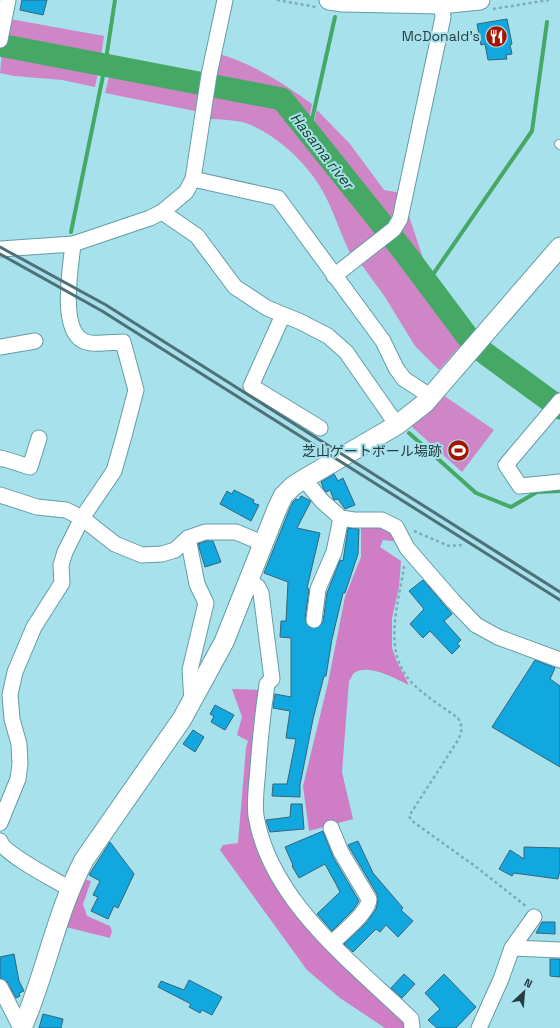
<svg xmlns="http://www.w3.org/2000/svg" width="560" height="1028" viewBox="0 0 560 1028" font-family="'Space Grotesk','Noto Sans JP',sans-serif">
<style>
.green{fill:#cf86c6}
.forest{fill:#cf7dc5}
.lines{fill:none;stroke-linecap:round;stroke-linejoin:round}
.stream{stroke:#45a965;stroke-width:4}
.river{stroke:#45a965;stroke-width:23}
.building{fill:#10a8df;stroke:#37647a}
.service-casing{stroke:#639ca7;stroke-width:10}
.minor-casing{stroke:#639ca7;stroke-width:17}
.tertiary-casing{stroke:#639ca7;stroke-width:21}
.path{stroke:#7dabb4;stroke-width:2.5;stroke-dasharray:3 3;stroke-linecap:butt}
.service{stroke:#fff;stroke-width:8}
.minor{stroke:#fff;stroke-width:15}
.tertiary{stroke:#fff;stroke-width:19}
.rail{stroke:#4e7077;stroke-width:3}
.labels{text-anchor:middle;stroke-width:4;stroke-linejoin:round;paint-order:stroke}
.poi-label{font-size:14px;fill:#263d42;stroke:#a7e1ec;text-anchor:end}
.water-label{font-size:15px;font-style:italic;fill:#194125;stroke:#a7e1ec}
</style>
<rect width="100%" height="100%" fill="#a7e1ec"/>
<!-- green -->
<g class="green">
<path d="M10,19L104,36L101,56L5,38Z"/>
<path d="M2,52L98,72L95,87L62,80L14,76L0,73Z"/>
<path d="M220,54C255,65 283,83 312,104L309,121L286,94L215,78Z"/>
<path d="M110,73L199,91L195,111L105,93Z"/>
<path d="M214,94L278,106L380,234L352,257C340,234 333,207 319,185C304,160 271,130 242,122C231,120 220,119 209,119Z"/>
<path d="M317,110L350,144L384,190L401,193L392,226L313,126Z"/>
<path d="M407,210L427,270L398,233Z"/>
<path d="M386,243L462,344L439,370L415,346L385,297L361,264Z"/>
<path d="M443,395L494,430L462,472L411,426L431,410Z"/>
</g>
<!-- forest -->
<g class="forest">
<path d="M361,523L383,525L401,542L383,540L380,547L401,561L399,587L392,618V648L397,662L409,685C396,679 368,663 354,673C352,675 351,679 349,681L342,772L353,819L309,831L303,786L328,683L345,597L361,557Z"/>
<path d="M232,689L261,690L257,727L264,860L406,1021L409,1028H385L340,998L307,970L220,850L223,845L238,843L246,748L248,741L237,735L242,717Z"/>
<path d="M84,879L91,881L83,904L87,916L110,926L112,931L110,938L66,927L74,900Z"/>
</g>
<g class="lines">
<!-- stream -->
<g class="stream">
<path d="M309,133L335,17"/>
<path d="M71,232L105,66L115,0"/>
<path d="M427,283L532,131L547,22"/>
<path d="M409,433L476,493L511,507L537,492L560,491"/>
</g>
<!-- river -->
<path class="river" d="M0,45L282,99L405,253L467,336L482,351L560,408"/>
</g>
<!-- building -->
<g class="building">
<path d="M22,0H47L43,15L20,10Z"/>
<path d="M507,19L512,44L510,45L512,54L506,55L507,59L488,60L485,44L481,45L477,24Z"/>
<path d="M334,474L338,481L343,478L355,505L345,509L338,499L334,500L330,490L326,492L324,490L321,482Z"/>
<path d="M234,490L254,500L253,503L259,505L251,521L220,504L227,491L232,494Z"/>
<path d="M301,496L311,501L297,528L320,533L307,588L309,589L305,619L309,627L317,628L323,622L327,593L340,560L343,561L348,528L359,529L358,554L345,593H343L332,639L326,676H324L313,719L300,785V797L272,796L273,784H287L296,739L286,738L290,711L273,708L275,694L291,697V638L280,637L281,621H286L288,582L264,573L290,508L293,502L296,499L299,500Z"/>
<path d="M207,541H213L221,562L205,567L198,544Z"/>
<path d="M423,580L452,614L444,621L461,640L457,644L460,646L452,654L430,631L423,638L410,624L424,609L409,591Z"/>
<path d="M535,660L555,668L550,679L560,686V767L492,727Z"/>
<path d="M215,705L234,715L225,730L211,722L214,716L210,714Z"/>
<path d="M193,730L204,737L195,752L183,744Z"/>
<path d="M291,804H302L304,829L270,832L266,820L290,817Z"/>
<path d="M323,831L333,857L359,901L353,910L332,931L317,914L340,892L336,884L325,864L299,878L292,866L293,865L285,847Z"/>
<path d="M358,841L373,873L403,908L401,910L413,921L398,937L386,925L380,932L376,929L353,952L344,944L367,922L376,909L378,901L377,894L348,845Z"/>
<path d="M110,842L134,874L118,908L114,906L108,919L91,911L98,897L93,895L100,881L89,875Z"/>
<path d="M524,847L560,848V870L558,879L514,873L512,876L499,869L510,850L524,859Z"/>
<path d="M542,922H555V934L536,933Z"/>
<path d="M14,954L19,981L24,991L19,993L20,996L16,998L8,983L0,978V957Z"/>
<path d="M550,959H560V977L550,976Z"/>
<path d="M404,974L415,984L402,998L391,988Z"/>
<path d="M444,974L476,1007L456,1028H437L428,1020L440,1009L425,993Z"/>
<path d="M189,980L222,997L212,1015L202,1010L200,1013L189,1007L191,1004L158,987L161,981L184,990Z"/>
<path d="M43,1014L63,1019L61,1028H39Z"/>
</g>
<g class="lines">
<defs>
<path id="service" d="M559,144L560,145"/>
<g id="minor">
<path d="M0,40L8,0"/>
<path d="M193,179L278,198L383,341L396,368L404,379L430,396"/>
<path d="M162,212L197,236L235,287L267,308L301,322L328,336L346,352L397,425"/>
<path d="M0,249L73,244L150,218L162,212L186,192L193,179L209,75L225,0"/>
<path d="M334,276L394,229L400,219L443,17L441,0"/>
<path d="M283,315L251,386L320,428"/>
<path d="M0,347L35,341"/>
<path d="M560,401L506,465L520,486L560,482"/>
<path d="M0,459L1,458L30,467L39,438"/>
<path d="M304,479L322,501L341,518L354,520H382L396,527L407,548L453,601L476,625L498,637L560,660"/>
<path d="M0,495L37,507L66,510L82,518L115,544L142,555L162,554L175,550L188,538L205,532H236L262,543"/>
<path d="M188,538L197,584L206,603L190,670L192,702"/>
<path d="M248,579L258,587L261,593L272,679L267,684C263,712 260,739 258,768C257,783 254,801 256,816C270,901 353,963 411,1019L412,1028"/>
<path d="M314,620L318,589L334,552L341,518"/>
<path d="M0,823L18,779L20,764L19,744L12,719L10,695L15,672L34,627L62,583L61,565L65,552L82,518L114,471L124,436L136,390L123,342C114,342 93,345 86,342C58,333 71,266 73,244"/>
<path d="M331,828L341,852L369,899C369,912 342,933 332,943"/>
<path d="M0,841C4,854 57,881 70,889"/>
<path d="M512,948L560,950"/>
<path d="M0,987L21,1028"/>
<path d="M479,1028L501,979L512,948L534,917"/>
</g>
<g id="tertiary">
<path d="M329,0L343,2L440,4L480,0"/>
<path d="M22,1028C46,973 56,913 84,860L182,719L224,642L277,509L283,496L293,486L304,479L397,425L425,403L560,247"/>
</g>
</defs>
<!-- service casing -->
<use href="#service" class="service-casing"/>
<!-- minor casing -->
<use href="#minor" class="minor-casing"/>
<!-- tertiary casing -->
<use href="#tertiary" class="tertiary-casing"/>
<!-- path -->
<g class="path">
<path d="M277,0L316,7"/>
<path d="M493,9L549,0"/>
<path d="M414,531L449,546L462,545"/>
<path d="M404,566C399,604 381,650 412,683C425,696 443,707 458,718C463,727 462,732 458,740L409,816L412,821L475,866L527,907"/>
</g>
<!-- service -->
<use href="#service" class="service"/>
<!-- minor -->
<use href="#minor" class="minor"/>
<!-- tertiary -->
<use href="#tertiary" class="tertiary"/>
<!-- rail -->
<g class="rail">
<path d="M0,247L106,305L560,592"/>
<path d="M0,254L102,311L560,600"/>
</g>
</g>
<!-- icons -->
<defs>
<symbol id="restaurant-disc" viewBox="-11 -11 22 22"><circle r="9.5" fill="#a61400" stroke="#a7e1ec"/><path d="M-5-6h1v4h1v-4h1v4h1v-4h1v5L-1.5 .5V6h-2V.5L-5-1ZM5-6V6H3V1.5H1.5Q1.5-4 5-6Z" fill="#fff"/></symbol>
<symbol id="stadium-disc" viewBox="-11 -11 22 22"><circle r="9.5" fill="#a61400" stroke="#a7e1ec"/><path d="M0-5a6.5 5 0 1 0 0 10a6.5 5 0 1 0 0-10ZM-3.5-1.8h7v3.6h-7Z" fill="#fff"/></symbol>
</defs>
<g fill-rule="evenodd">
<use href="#restaurant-disc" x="484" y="24" width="25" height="25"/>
<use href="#stadium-disc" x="446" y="438" width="25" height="25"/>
</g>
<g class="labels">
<!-- poi labels -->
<g class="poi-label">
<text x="480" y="41">McDonald's</text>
<text x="442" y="456">芝山ゲートボール場跡</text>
</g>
<!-- water labels -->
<g class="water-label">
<text transform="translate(322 151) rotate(52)" y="5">Hasama river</text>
</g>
</g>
<!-- north arrow -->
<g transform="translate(524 992) rotate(26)" stroke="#a7e1ec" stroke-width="3" paint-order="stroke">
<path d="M0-3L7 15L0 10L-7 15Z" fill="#263d42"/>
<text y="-6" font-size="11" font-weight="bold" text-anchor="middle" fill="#263d42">N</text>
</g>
</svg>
